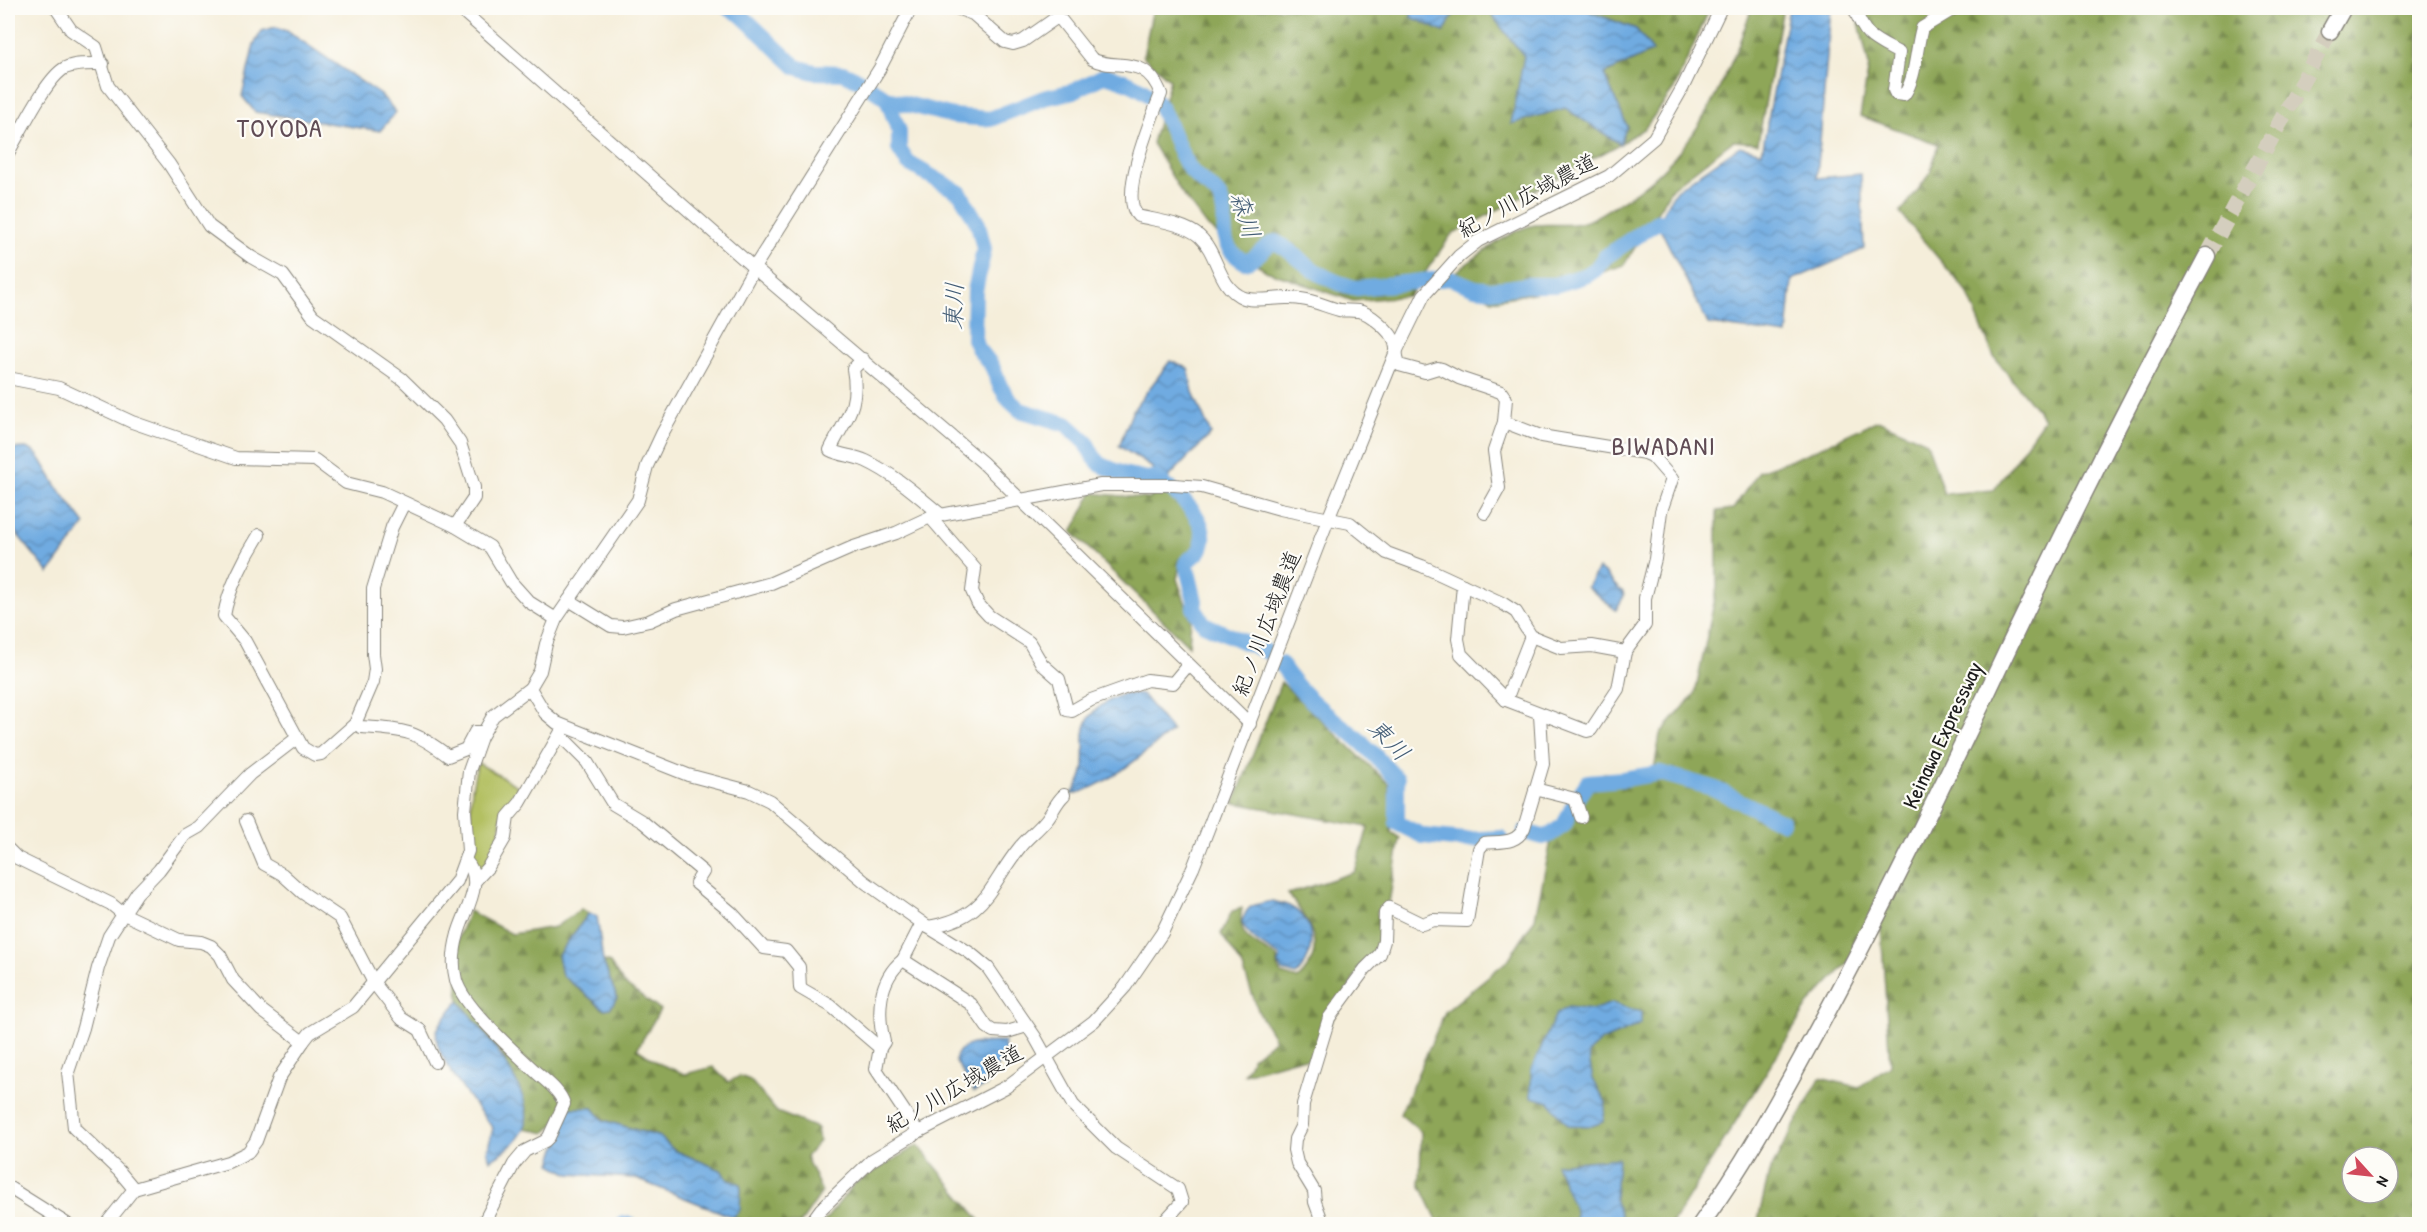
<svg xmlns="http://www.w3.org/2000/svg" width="2427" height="1232" viewBox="0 0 2427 1232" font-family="'Patrick Hand','Klee One',sans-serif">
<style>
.green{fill:#b3c062;stroke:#686e3f;stroke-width:1.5}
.forest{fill:url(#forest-firs);stroke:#55613a;stroke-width:1.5;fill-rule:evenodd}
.water{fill:url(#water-waves);stroke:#46647e;stroke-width:1.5}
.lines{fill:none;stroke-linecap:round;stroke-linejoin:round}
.river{stroke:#70abe1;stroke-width:16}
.highway-tunnel{stroke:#d4cebe;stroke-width:16;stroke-dasharray:16 8;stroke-linecap:butt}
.minor-casing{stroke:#88857b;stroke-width:14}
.highway-casing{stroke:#88857b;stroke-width:19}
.minor{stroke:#fff;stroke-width:12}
.highway{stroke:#fff;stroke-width:16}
.labels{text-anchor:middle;stroke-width:4.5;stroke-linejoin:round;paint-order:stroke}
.street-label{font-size:22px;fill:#1c1c1c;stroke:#fdfcf7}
.water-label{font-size:24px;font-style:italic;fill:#425c75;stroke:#fdfcf7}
.quarter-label{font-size:26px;letter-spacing:1.5px;fill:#604c55;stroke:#fdfcf7}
</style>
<defs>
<pattern id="forest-firs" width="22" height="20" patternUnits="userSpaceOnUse" patternTransform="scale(1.5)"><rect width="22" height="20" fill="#8ea658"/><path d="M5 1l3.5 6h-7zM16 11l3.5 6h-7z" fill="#738648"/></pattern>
<pattern id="water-waves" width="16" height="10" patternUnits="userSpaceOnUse" patternTransform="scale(1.5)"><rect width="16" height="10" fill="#70abe1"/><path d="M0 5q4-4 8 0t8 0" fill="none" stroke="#5b8ab6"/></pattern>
</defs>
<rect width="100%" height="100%" fill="#fdfcf7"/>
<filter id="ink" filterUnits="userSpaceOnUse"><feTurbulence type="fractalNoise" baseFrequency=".0167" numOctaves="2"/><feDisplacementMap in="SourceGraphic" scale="12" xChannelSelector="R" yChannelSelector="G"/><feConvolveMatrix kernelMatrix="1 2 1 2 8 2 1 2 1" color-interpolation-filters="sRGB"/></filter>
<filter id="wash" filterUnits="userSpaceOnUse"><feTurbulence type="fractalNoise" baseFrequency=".008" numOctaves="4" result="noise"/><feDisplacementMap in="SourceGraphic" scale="24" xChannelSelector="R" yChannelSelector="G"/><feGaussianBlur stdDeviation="1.35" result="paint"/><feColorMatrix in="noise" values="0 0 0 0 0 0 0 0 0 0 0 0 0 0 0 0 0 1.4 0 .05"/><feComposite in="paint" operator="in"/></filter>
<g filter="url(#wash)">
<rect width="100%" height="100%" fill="#f5eeda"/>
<!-- green -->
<path class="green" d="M478,763L521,788L501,818L499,839L484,866L475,873C471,835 466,799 478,763Z"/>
<!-- forest -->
<g class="forest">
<path d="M1153,8H1412V17L1444,32L1457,8H1486L1565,107L1620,144L1627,126L1604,74L1653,51L1636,29L1590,12L1591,8H1710L1674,89L1645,128L1620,144L1451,235L1409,296L1353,301L1266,271L1208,227L1181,192L1152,143L1170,80L1143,56Z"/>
<path d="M1752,8H1783L1758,143L1733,141L1672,188L1624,265L1550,290L1492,300L1453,274C1472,260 1512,228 1535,225C1550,223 1570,227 1584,222C1594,219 1604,212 1612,207C1692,163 1723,89 1752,8Z"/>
<path d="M1861,8H2419V1224H1757L1769,1173L1820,1078L1859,1087L1890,1065L1881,928L1808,1005L1672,1224H1439L1420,1184L1421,1132L1400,1114L1445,1012L1508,960L1535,918L1551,841L1581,796L1604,773L1625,775L1654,770L1660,734L1695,694L1717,588V511L1733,509L1759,471L1804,455L1878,420L1927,442L1944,494L1994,490L2044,419L1994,357L1967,292L1900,213L1930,174L1938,144L1860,116L1869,66L1858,18ZM2352,1157H2388V1193H2352Z"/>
<path d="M1164,490C1188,512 1216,532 1181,560L1177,579L1191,619L1189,646L1072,532L1092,493L1151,499V491Z"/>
<path d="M1281,682L1389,784L1391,832L1400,838L1389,903L1377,911L1380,934L1375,952L1360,967L1311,1060L1297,1059L1244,1074L1252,1058L1275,1039L1259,1013L1242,965L1221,934L1232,911L1242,908C1236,939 1254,943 1277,957V966L1281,974L1298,979C1329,949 1310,922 1288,894L1355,872L1368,827L1234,803Z"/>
<path d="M581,909L589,913L558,955L562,975L603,1009L610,1008L617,998L603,961L610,963L623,983L660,1010L637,1049L660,1064L685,1074L713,1067L728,1082L740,1076L750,1080L777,1112L817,1128L819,1141L806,1157L822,1192L800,1224H753L733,1217L740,1209L741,1184L728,1180L721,1170L674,1150L660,1137L603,1120L593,1108H569L545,1133L524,1128L527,1109L502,1054L459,1001L456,943L469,911L512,934L555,927Z"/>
<path d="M918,1145L983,1224H822L855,1183Z"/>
</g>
<!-- water -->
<g class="water">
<path d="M1412,8H1457L1444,32L1411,17Z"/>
<path d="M1486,8H1591L1590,12L1636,29L1653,51L1604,74L1627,126L1620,144L1565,108L1511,124L1524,56Z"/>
<path d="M1789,8H1831L1817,178L1861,174L1864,249L1792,280L1787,335L1708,324L1657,222L1676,190L1740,146L1762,152Z"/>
<path d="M276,27L287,31L381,95L396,112L380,131L255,112L242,96L254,44L262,31Z"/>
<path d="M1170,361L1188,368L1193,392L1211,434L1168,478L1119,446L1133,410Z"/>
<path d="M26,448L35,452L41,460L56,485L85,524L49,573L8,523V449Z"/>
<path d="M1598,569C1607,572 1612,585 1623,592L1624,596L1616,610L1587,587Z"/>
<path d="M1123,694H1142L1172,731C1141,756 1109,785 1071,795C1106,753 1053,723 1123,694Z"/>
<path d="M1273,901C1279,903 1286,904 1291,907C1318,921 1315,958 1296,975L1283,971L1278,964L1280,956C1264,946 1250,940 1242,923C1246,904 1255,904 1273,901Z"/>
<path d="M589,913L597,916L603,961L617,998L610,1008L604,1009L562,975L558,955Z"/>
<path d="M459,1001C479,1026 540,1097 524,1129C517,1144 503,1152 490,1160L487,1152L493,1128C479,1110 430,1053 437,1031C440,1021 452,1009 459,1001Z"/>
<path d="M1612,1003L1641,1012V1024L1601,1041L1588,1053L1593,1079L1606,1103L1603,1122L1592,1126L1568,1125L1549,1102L1531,1097V1070L1556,1014L1568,1007L1592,1010Z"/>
<path d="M1004,1042L1005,1051L986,1086L974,1092L955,1060C960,1039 986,1043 1004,1042Z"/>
<path d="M569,1108H593L603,1120L660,1137L674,1150L721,1170L728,1180L741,1184L740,1210L733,1217L634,1178L569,1174L551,1164Z"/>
<path d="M1618,1158L1615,1199L1624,1224H1575V1211L1556,1164Z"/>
</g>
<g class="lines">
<!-- river -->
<g class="river">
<path d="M728,8L740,14L796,67L814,72L843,73L861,81L887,99L953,116L990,119L1044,98L1074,91L1105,75C1126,81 1147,88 1160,107C1171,123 1177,151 1190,169C1197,180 1214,187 1220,198C1233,226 1211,242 1245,262C1259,258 1263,246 1275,242C1286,247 1293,254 1302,261C1317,274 1337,284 1357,288L1450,278L1475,288L1492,290L1528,285H1555L1587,275L1596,269L1605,257L1657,222L1679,223"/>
<path d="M887,99L899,131V149L908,163L960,193L978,224L984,249L975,291L974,339L978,348L992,366L1000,386L1009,400L1020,410L1066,424L1086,442L1093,456L1101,465L1123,474L1148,479L1156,477L1163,483"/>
<path d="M1171,489C1187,503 1212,526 1200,550C1196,556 1190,558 1186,563L1195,601L1194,608L1204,624L1267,652"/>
<path d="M1281,664C1302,698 1328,714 1358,739C1372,751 1384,766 1397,779V823L1423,836L1465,840L1501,838"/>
<path d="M1577,798L1588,782L1623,779L1660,773L1713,788L1782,822"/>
<path d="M1525,832L1543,837"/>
<path d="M1548,836L1564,825L1575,802"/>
<path d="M624,1224H629"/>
</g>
</g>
</g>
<g filter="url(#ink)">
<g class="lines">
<!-- highway-tunnel -->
<path class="highway-tunnel" d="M2207,256L2330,31"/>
<defs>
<g id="minor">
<path d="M56,8L71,30L96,47L108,86L169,164L209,226L251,257L283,275L313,316L402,379L444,420L460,443L474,487V498L455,526"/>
<path d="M459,8L754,268L982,462L1250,724"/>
<path d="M956,8L973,14L1005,42L1013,44L1023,41L1056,18L1061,20L1092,59C1116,72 1145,52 1161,94C1152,117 1118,197 1138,216C1158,221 1183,223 1199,236C1219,254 1217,287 1244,298C1256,302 1273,298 1286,298C1306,297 1321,305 1339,310C1345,311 1352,310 1358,311C1369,312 1392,332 1395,343C1397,350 1396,357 1399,365L1425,372L1438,368L1442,369L1459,378L1501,392L1506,399L1504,422L1541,436L1645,453L1652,456L1672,479L1661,511L1655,559L1645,598V625L1625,652L1618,689L1591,730L1587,731L1506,700L1461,654L1458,639L1463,585"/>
<path d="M1854,8C1866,38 1871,38 1899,53L1894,90L1896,94L1904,95C1916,79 1916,48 1922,28L1955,8"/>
<path d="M8,153C20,133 46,78 65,68C76,63 91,64 103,64"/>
<path d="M863,359L853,369C860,407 845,419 830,450C841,456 853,455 866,461C894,474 917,495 940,514"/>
<path d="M8,378L59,388L132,422L236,458L315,460L346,483L382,492L455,526L490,547L511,582L529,602L556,619"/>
<path d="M1485,513L1499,488L1494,451L1504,422"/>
<path d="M930,517L975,569L972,591L978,604L989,616L1029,642L1042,664L1059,679L1067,710L1072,711L1091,700L1147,680L1173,683L1188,665"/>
<path d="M259,535C245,557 228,590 224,616L245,641L303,748L315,755L321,754L355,724L373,682L375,669L373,654V589L392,527L404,503"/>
<path d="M569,600L611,626L623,627L649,621L676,609L771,583L851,548L896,533L930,517L1101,485H1174L1202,487L1280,509L1350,523L1387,553L1422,566L1502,603L1516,612L1531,636L1561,648L1592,646L1625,652"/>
<path d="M530,688L545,713L557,723L688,775L749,791L770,801L865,882L928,927L970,953L988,968L1035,1037L1073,1105L1116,1148L1178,1189L1182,1202L1162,1224"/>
<path d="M1506,700L1531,636"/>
<path d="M355,724L361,727C403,730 413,729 448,756L466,749L475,732H481"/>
<path d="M560,735L587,762L613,804L643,822L703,872L696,883L732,913L764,948L786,951L799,967L800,988L831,1006L880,1048"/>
<path d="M1535,789L1575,799L1581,817"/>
<path d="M246,821L264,864L282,874L303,893L340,918L374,983L401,1018L420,1030L435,1062"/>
<path d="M8,849L17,858L111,904L122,913L179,940L201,942L211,946L220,955L233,980L261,1010L303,1042"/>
<path d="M466,861C486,882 464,911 458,934C454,948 452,965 456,980C463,1007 516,1053 537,1073C547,1082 560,1091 564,1104L549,1137L545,1141L525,1151L514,1164L483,1224"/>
<path d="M475,881L488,867L505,838L508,817L520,803L562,730"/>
<path d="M928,927C988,917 987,888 1020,847C1028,837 1038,830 1046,820C1053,812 1056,802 1064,795"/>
<path d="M903,960L922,923"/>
<path d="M918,1132L876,1069L880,1048L884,1042C877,1013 878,980 903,960L971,1004L987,1027L993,1031L1007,1032L1027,1026"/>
<path d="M8,1187L67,1224"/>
<path d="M134,1189L119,1171L74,1128L68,1072L83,1028L98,968L109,936L137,893L159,870L185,835L199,827L250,774L297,738"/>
<path d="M106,1224L134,1189L228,1162L248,1152L256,1141L279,1078L303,1042L310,1033L353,1007L457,881L468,851L465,811L469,771L481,737L493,716L530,688L540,671L546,644L556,619L638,500L647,466L662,434L754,268L880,68L911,8"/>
<path d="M810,1224L821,1209L872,1160L918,1132L1006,1087L1094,1021L1125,987L1162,933L1193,868L1329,517L1395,354L1424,295L1459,256L1478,241L1609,176L1654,138L1683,87L1721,8"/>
<path d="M1323,1224L1315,1202L1314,1191L1297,1163L1294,1150L1295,1139L1302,1125L1303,1104L1329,1018L1365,969L1380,954L1384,941L1385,913L1389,908L1422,924L1433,920L1467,921L1479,849L1484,843C1500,841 1516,845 1524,828L1543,764L1540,715"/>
</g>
<g id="highway">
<path d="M2330,31L2343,8"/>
<path d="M1701,1224C1744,1165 1779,1100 1814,1036C1875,925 1930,812 1985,697C2055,548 2129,401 2207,256"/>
</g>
</defs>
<!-- minor casing -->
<use href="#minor" class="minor-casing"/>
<!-- highway casing -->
<use href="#highway" class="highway-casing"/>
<!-- minor -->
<use href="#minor" class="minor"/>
<!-- highway -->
<use href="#highway" class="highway"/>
</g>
</g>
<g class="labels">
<!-- street labels -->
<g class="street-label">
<text transform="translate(1527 195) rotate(-28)" y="8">紀ノ川広域農道</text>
<text transform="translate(1266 623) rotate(-69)" y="8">紀ノ川広域農道</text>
<text transform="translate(1942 735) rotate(-65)" y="8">Keinawa Expressway</text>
<text transform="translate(954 1088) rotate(-30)" y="8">紀ノ川広域農道</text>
</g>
<!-- water labels -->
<g class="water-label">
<text transform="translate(1245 215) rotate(72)" y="8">森川</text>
<text transform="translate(954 306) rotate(-88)" y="8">東川</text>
<text transform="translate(1389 740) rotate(46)" y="8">東川</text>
</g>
<!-- quarter labels -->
<g class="quarter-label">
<text x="280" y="137">TOYODA</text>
<text x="1664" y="455">BIWADANI</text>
</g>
</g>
<!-- margin -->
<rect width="2427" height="1232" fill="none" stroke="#fdfcf7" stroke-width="30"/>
<!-- north arrow -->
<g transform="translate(2370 1175) rotate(117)"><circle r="28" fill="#fdfcf7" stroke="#a3a29f" stroke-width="1.5"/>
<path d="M0-4.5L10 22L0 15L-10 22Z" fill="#d1495b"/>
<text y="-9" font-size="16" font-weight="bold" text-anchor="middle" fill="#1c1c1c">N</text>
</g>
</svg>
